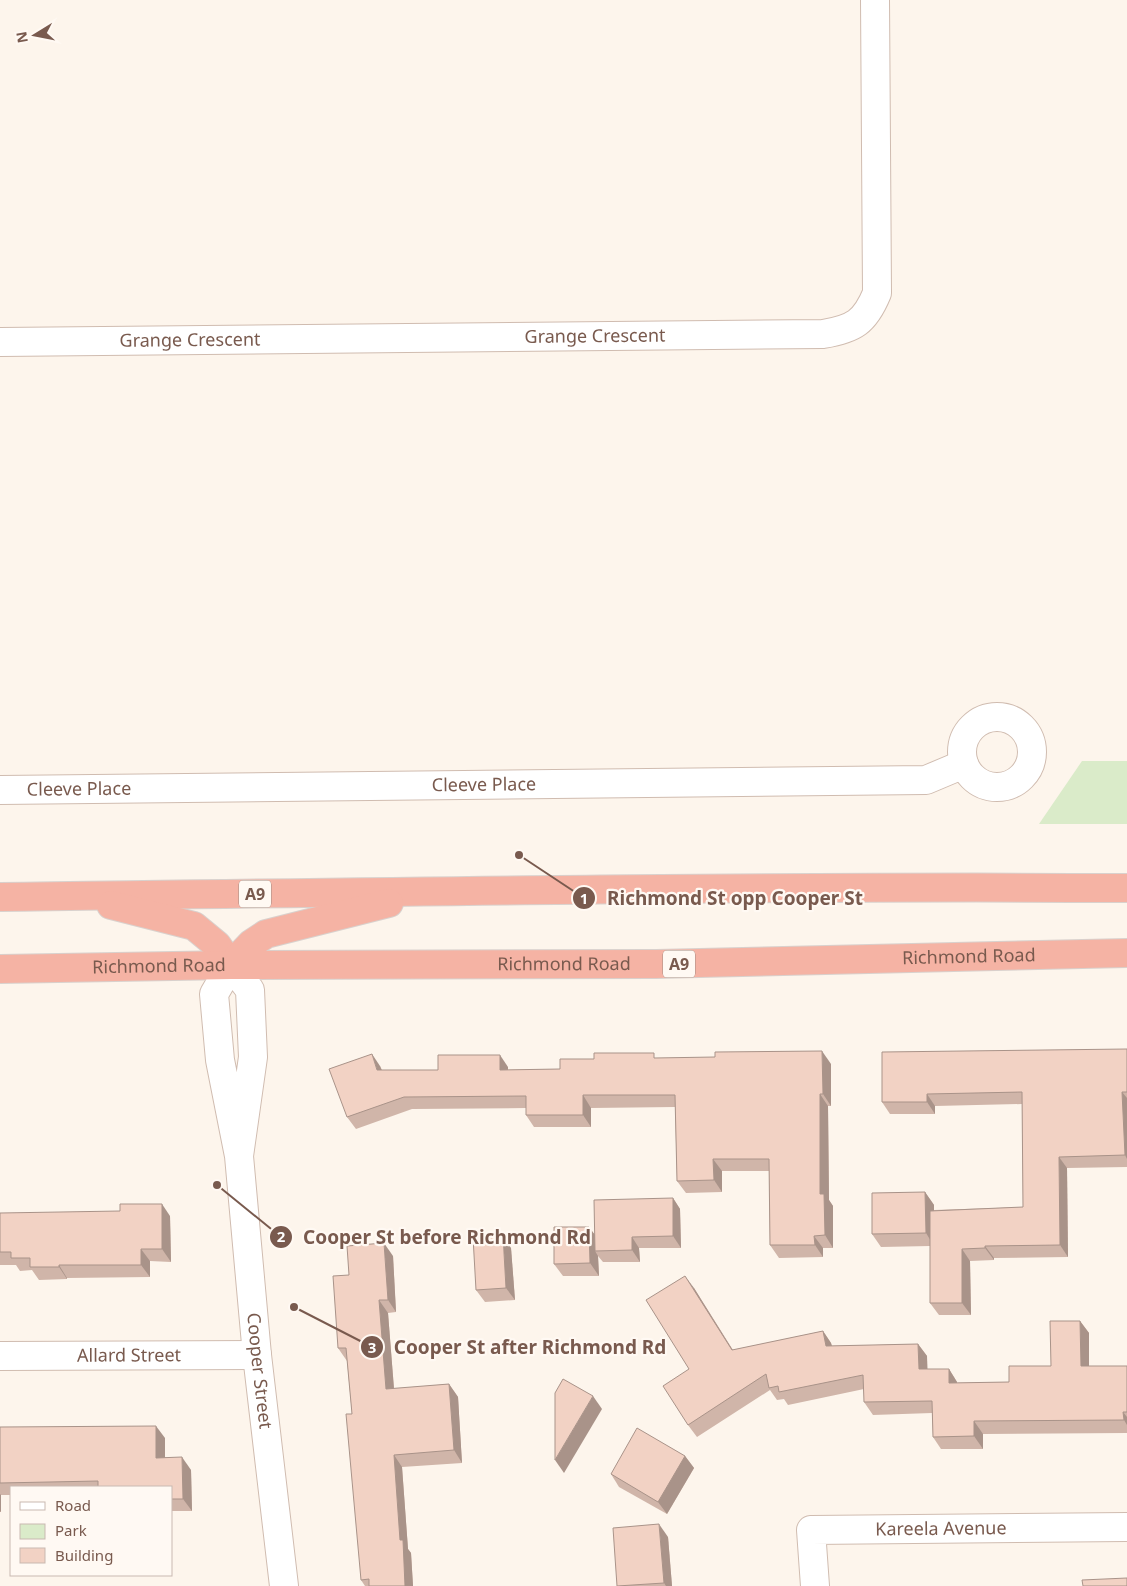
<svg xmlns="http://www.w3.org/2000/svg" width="1127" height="1586" viewBox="0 0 1127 1586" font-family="'Noto Sans',sans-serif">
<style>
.green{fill:#daebc9}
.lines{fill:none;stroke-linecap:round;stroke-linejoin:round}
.street-casing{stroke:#d0bcb0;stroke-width:30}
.highway-casing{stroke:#d9d1cd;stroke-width:30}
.street{stroke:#fff;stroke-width:28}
.highway{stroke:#f5b3a4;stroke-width:28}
.wall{fill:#d0b5a9}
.shaded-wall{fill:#a99389}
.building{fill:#f2d2c4;stroke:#a99389}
.labels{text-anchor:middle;stroke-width:4.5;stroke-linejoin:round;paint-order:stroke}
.shield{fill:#fff9f3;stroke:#a18a80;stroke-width:1}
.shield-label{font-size:16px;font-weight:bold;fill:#795a4e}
.street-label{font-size:18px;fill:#795a4e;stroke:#fff9f3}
.leader{fill:none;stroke:#795a4e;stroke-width:2}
.callout-dot{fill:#795a4e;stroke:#fff9f3;stroke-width:2}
.mark-label{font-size:15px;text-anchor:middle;font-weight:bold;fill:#fff}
.callout-label{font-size:19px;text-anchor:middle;font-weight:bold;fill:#795a4e;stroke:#fff9f3;stroke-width:4.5;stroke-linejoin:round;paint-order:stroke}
</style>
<rect width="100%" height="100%" fill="#fdf5ec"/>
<!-- green -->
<path class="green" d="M1082,761H1127V824H1039Z"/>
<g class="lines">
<defs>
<g id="street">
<path id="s1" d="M0,342L823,334C854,329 865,322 877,293L875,0"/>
<circle cx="997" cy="752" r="35"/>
<path id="s2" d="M0,790L926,780L964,764"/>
<path id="s3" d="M239,1156L253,1057L250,990L231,965L214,994L220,1060L239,1156L257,1355L284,1586"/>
<path id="s4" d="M0,1356L257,1355"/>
<path id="s5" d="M815,1586L811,1530L1127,1527"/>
</g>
<g id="highway">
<path d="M0,897C376,892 751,886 1127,888"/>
<path d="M111,905L194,926L217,945L231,965"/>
<path d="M231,965L251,944L266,934L389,903"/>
<path id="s6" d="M0,969L231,965L656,964L1127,953"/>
</g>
</defs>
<!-- street casing -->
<use href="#street" class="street-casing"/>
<!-- highway casing -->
<use href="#highway" class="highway-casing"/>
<!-- street -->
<use href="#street" class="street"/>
<!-- highway -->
<use href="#highway" class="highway"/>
</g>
<!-- wall -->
<g class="wall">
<path d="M1127,1049V1167L1067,1168L1068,1257L994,1258V1260L970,1261L971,1315H939L930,1303V1246L881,1247L872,1234L925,1192L934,1205V1210L1023,1207L1022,1104L935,1106V1114H890L882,1102Z"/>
<path d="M658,1058L831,1064V1106H828L829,1200L833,1206V1248H823V1257L779,1258L770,1245L769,1171H722V1192L686,1193L677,1181L675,1107L591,1108V1127H534L526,1115V1108L412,1109L356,1129L347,1117L380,1066L382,1070H438L508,1067V1070L560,1069Z"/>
<path d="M673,1198L680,1209L681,1248H639L640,1262H603L598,1256L599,1276H563L554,1264L589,1227L594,1234Z"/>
<path d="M0,1213L170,1216L171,1262L150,1261V1277L67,1278V1279L39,1280L32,1270L20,1271L16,1265H0Z"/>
<path d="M511,1248L515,1300L485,1302L476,1290Z"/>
<path d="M393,1256L396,1312L388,1313L394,1389L449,1384L458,1397L462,1463L402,1467L408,1549L411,1553L413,1586H365L361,1580L352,1414L347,1361L338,1348L349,1275Z"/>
<path d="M694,1288L733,1350L823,1331L831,1343L832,1346L918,1344L927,1356V1369H949L957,1382V1383L1009,1382L1051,1366L1080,1321L1089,1333V1366H1127V1433L983,1434V1449H941L933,1437L932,1413L873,1415L864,1402V1389L788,1405L784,1399L777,1400L770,1390L697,1437L688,1425L689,1369Z"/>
<path d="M0,1427L165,1438V1457L191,1470L192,1511H171V1487H11V1495H1V1512H0Z"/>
<path d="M685,1456L694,1468L667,1514L619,1487L611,1474Z"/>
<path d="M668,1537L672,1586H617Z"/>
</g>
<!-- shaded-wall -->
<g class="shaded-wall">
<path d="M822,1051L831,1064V1106L823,1094Z"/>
<path d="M372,1054L380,1066L386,1082L377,1070Z"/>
<path d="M500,1055L508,1067V1082L500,1070Z"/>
<path d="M1122,1092L1127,1098V1159L1125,1155Z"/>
<path d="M820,1094L828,1106L829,1200L833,1206V1248L825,1235L820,1194Z"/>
<path d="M927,1094L935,1106V1114L927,1102Z"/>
<path d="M583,1095L591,1108V1127L583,1115Z"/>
<path d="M1059,1157L1067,1168L1068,1257L1060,1245Z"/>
<path d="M713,1159L722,1171V1192L714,1180Z"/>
<path d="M925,1192L934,1205V1246L926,1233Z"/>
<path d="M673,1198L680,1209L681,1248L673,1236Z"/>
<path d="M162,1204L170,1216L171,1262L162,1249Z"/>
<path d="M589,1227L598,1239L595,1251L598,1256L599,1276L590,1263Z"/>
<path d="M503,1235L511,1248L515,1300L506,1288Z"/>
<path d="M814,1236L823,1248V1257L815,1245Z"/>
<path d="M632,1237L639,1248L640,1262L632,1250Z"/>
<path d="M384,1243L393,1256L396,1312L388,1300Z"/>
<path d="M985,1246L994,1258V1260L985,1248Z"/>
<path d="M141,1249L150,1261V1277L141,1265Z"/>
<path d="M962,1249L970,1261L971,1315L962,1303Z"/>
<path d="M59,1265L67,1278V1279L59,1267Z"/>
<path d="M685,1276L694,1288L740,1362L732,1350Z"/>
<path d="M379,1300L388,1313L395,1402L386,1389Z"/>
<path d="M1080,1321L1089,1333V1379L1081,1366Z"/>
<path d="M823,1331L831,1343L835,1358L826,1346Z"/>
<path d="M918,1344L927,1356L928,1382L919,1369Z"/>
<path d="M949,1369L957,1382V1395L949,1383Z"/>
<path d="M449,1384L458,1397L462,1463L454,1450Z"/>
<path d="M593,1396L602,1409L564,1473L555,1460Z"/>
<path d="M1123,1412L1127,1417V1425L1124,1420Z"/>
<path d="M974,1421L983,1434V1449L974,1436Z"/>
<path d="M156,1426L165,1438V1470L156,1458Z"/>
<path d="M394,1455L402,1467L408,1549L411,1553L413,1586H405L400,1540Z"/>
<path d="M685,1456L694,1468L667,1514L658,1502Z"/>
<path d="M182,1457L191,1470L192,1511L183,1499Z"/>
<path d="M0,1494L1,1495V1512L0,1511Z"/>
<path d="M659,1524L668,1537L672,1586H666L664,1583Z"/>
</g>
<!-- building -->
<g class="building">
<path d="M1127,1049V1092H1122L1125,1155L1059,1157L1060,1245L985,1246V1248L962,1249V1303H930V1211L1023,1207L1022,1092L927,1094V1102H882V1052Z"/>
<path d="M822,1051L823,1094H820V1194H824L825,1235L814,1236L815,1245H770L769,1159H713L714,1180L677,1181L675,1095H583V1115H526V1096L404,1097L347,1117L329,1069L372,1054L377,1070H438V1055H500V1070L560,1069V1059H594V1053H654V1058L715,1057V1052Z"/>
<path d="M925,1192L926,1233L872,1234V1193Z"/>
<path d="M673,1198V1236L632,1237V1250L595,1251L594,1200Z"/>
<path d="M120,1204H162V1249H141V1265H59V1267H30V1258H11V1252H0V1213L120,1211Z"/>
<path d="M554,1227H589L590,1263L554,1264Z"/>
<path d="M503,1235L506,1288L476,1290L473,1237Z"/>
<path d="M384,1243L388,1300H379L386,1389L449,1384L454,1450L394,1455L400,1540H403L405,1586H369V1579L361,1580L346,1414H352L346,1348H338L333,1276L349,1275L347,1246Z"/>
<path d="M685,1276L732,1350L823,1331L826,1346L918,1344L919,1369H949V1383L1009,1382V1366H1051L1050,1321H1080L1081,1366H1127V1412H1123L1124,1420L974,1421V1436L933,1437L932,1401L864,1402L863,1375L779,1392L778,1386L769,1388L766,1374L688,1425L663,1386L689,1369L646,1300Z"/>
<path d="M563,1379L593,1396L555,1460V1393Z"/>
<path d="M156,1426V1458L182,1457L183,1499H171V1487H98V1481L0,1483V1427Z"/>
<path d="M637,1428L685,1456L658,1502L611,1474Z"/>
<path d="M659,1524L664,1583L617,1586L613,1528Z"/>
<path d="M1127,1578V1586H1083L1082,1580Z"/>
</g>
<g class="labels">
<!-- shield labels -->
<g class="shield">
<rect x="239" y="880.5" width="32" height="27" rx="4"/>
<rect x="663" y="950.5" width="32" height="27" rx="4"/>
</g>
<g class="shield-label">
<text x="255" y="900">A9</text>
<text x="679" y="970">A9</text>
</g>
<!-- street labels -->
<g class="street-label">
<text dy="6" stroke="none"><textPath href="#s1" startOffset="595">Grange Crescent</textPath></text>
<text dy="6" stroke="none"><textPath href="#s1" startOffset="190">Grange Crescent</textPath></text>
<text dy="6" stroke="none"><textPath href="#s2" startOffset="484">Cleeve Place</textPath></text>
<text dy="6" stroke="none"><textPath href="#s2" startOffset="79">Cleeve Place</textPath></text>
<text dy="6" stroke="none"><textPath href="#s6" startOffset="969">Richmond Road</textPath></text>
<text dy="6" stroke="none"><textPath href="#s6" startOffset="564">Richmond Road</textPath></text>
<text dy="6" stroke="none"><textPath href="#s6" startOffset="159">Richmond Road</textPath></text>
<text dy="6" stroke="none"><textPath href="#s4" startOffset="129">Allard Street</textPath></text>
<text dy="6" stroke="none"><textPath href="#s3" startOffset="612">Cooper Street</textPath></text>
<text dy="6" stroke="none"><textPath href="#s5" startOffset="186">Kareela Avenue</textPath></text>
</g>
</g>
<!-- callouts -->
<path class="leader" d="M519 855L584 898M217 1185L281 1237M294 1307L372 1347"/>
<g class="callout-dot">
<circle cx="519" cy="855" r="5"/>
<circle cx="217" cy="1185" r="5"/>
<circle cx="294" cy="1307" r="5"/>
<circle cx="584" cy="898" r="12"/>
<circle cx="281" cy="1237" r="12"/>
<circle cx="372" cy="1347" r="12"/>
</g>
<g class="mark-label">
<text x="584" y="904">1</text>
<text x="281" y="1242">2</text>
<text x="372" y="1353">3</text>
</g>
<g class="callout-label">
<text x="735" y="905">Richmond St opp Cooper St</text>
<text x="447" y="1244">Cooper St before Richmond Rd</text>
<text x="530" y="1354">Cooper St after Richmond Rd</text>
</g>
<!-- legend -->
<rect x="10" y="1486" width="162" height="90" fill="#fff9f3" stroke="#c9b9b1"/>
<rect x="20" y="1502" width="25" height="8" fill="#ffffff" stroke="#c9b9b1"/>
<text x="55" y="1511" font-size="15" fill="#795a4e">Road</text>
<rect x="20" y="1524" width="25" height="15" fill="#daebc9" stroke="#c9b9b1"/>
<text x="55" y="1536" font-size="15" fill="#795a4e">Park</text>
<rect x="20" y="1548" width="25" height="15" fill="#f2d2c4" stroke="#c9b9b1"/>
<text x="55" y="1561" font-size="15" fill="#795a4e">Building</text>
<!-- north arrow -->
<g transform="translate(35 35) rotate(260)" stroke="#fff9f3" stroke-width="4" paint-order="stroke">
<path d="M0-4L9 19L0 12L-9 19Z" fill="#795a4e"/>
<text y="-8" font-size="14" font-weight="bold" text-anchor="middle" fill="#795a4e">N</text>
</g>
</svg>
